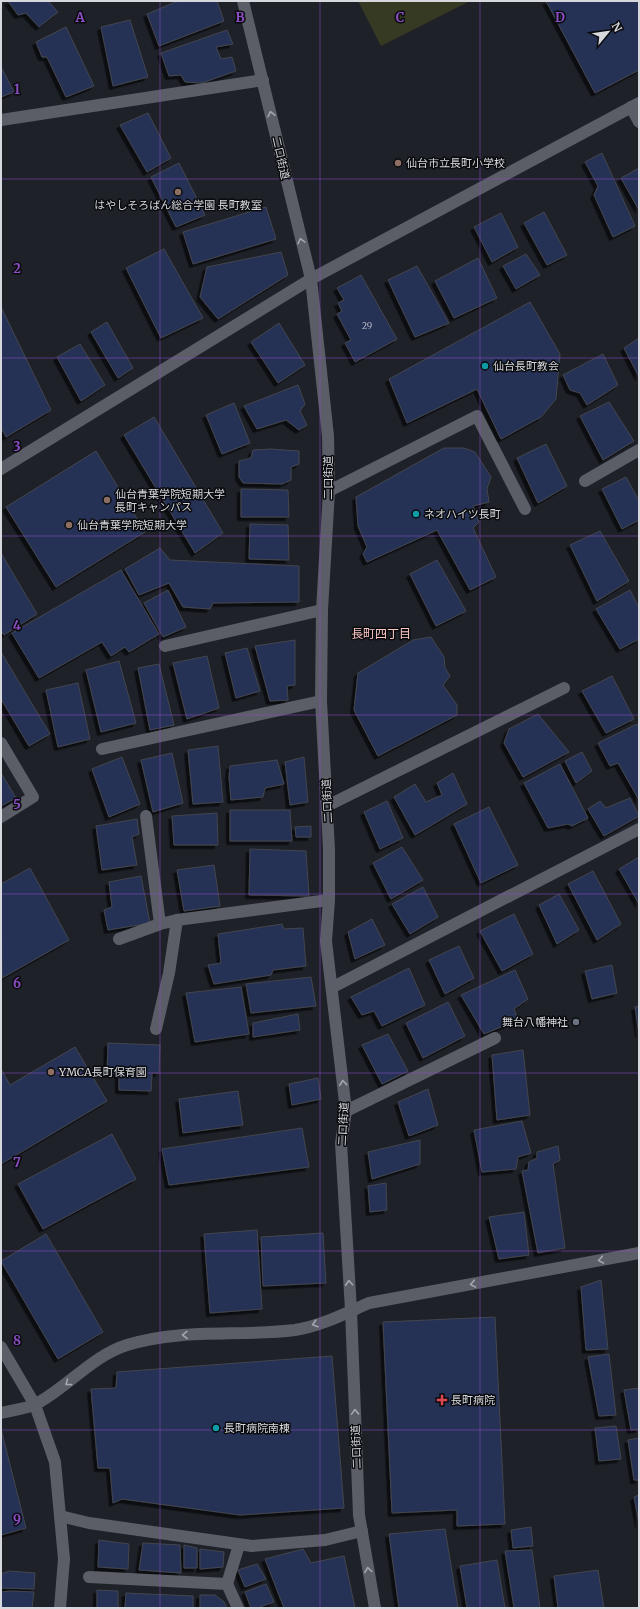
<svg xmlns="http://www.w3.org/2000/svg" width="640" height="1609" viewBox="0 0 640 1609" font-family="Merriweather,'Noto Sans JP',serif">
<style>
.green{fill:#363a22}
.building{fill:#263155;stroke:#43464e;filter:url(#shadow)}
.lines{fill:none;stroke-linecap:round;stroke-linejoin:round}
.lane{stroke:#5b5e67;stroke-width:12}
.street{stroke:#5b5e67;stroke-width:12}
.secondary{stroke:#5b5e67;stroke-width:12}
.oneway{stroke:#a5a7ae}
.grid{fill:none;stroke:#8d4ec5;stroke-width:1;stroke-opacity:0.55}
.education-dot{fill:#8d6e63;stroke:#0a0b0e;stroke-width:1.5}
.culture-dot{fill:#0f9aa8;stroke:#0a0b0e;stroke-width:1.5}
.worship-dot{fill:#6b7280;stroke:#0a0b0e;stroke-width:1.5}
.health-dot{fill:#e0444e;stroke:#0a0b0e;stroke-width:1.5}
.labels{text-anchor:middle;stroke-width:3;stroke-linejoin:round;paint-order:stroke}
.number-label{font-size:9px;fill:#aaaebb}
.street-label{font-size:11px;fill:#d6d8dd;stroke:#0a0b0e}
.poi-label{font-size:11px;fill:#d6d8dd;stroke:#0a0b0e;text-anchor:start}
.neighbourhood-label{font-size:12px;fill:#fbc7c2;stroke:#0a0b0e}
.grid-label{font-size:13px;text-anchor:middle;font-weight:bold;fill:#8d4ec5;stroke:#0a0b0e;stroke-width:3;stroke-linejoin:round;paint-order:stroke}
</style>
<defs>
<filter id="shadow"><feDropShadow dx="-3.5" dy="3.5" stdDeviation="0" flood-color="#0009"/></filter>
</defs>
<rect width="100%" height="100%" fill="#1e2128"/>
<!-- green -->
<path class="green" d="M358,1H470L381,46Z"/>
<!-- building -->
<g class="building">
<path d="M8,1H48L58,12L39,27L26,13L18,15Z"/>
<path d="M178,1H217L224,21L159,46L147,14Z"/>
<path d="M546,1H639V70L595,93Z"/>
<path d="M130,20L148,77L113,86L101,27Z"/>
<path d="M66,27L94,86L66,97L47,57H42L36,42Z"/>
<path d="M227,30L233,44L216,47L221,59L232,57L236,71L202,83L185,82L181,75L169,76L161,53Z"/>
<path d="M1,67L14,92L1,97Z"/>
<path d="M148,113L171,158L147,172L120,125Z"/>
<path d="M602,153L635,226L613,237L594,195L598,186L585,162Z"/>
<path d="M179,163L205,215L176,227L151,177Z"/>
<path d="M639,168V210L621,178Z"/>
<path d="M266,207L276,239L193,264L183,232Z"/>
<path d="M544,212L567,255L547,265L524,223Z"/>
<path d="M501,213L518,247L492,262L474,227Z"/>
<path d="M164,249L203,318L161,338L126,268Z"/>
<path d="M281,252L288,275L218,319L200,297L207,267Z"/>
<path d="M526,254L540,275L516,289L503,266Z"/>
<path d="M478,258L497,298L454,318L435,281Z"/>
<path d="M417,266L449,323L415,337L388,280Z"/>
<path d="M361,275L397,339L355,362L345,343L351,340L337,314L342,311L338,303L344,300L337,288Z"/>
<path d="M530,302L560,354L556,399L541,417L501,439L477,389L407,423L389,379Z"/>
<path d="M1,307L51,410L6,437L1,427Z"/>
<path d="M107,322L133,368L118,378L91,332Z"/>
<path d="M279,323L305,365L278,383L251,342Z"/>
<path d="M639,338V377L624,348Z"/>
<path d="M80,344L105,385L81,401L57,357Z"/>
<path d="M603,354L618,385L587,405L580,393L570,390L563,375Z"/>
<path d="M298,385L305,404L300,411L307,425L299,430L286,420L257,429L244,406Z"/>
<path d="M609,402L634,441L603,460L580,416Z"/>
<path d="M234,403L250,443L222,454L206,415Z"/>
<path d="M154,417L223,533L195,553L124,435Z"/>
<path d="M546,444L567,486L538,503L517,458Z"/>
<path d="M444,448H464L475,452L491,477L487,489L489,502L473,506L479,522L473,528L496,577L470,590L437,530L367,562L363,554L367,547L358,526L356,497Z"/>
<path d="M271,449L299,451V464L291,467V480L282,484L243,483L239,477V461L251,458L253,450Z"/>
<path d="M96,451L145,532L56,587L6,507Z"/>
<path d="M626,477L639,501V520L622,529L602,489Z"/>
<path d="M241,489L288,490L289,517H241Z"/>
<path d="M250,524L288,525L289,560L249,559Z"/>
<path d="M600,531L629,581L597,601L570,545Z"/>
<path d="M160,548L170,560L299,566V602L213,603L210,609L183,607L169,583L139,595L125,569Z"/>
<path d="M1,553L37,614L4,635L1,630Z"/>
<path d="M437,560L466,611L436,626L410,574Z"/>
<path d="M121,570L159,634L129,652L125,647L111,656L102,642L39,678L12,633Z"/>
<path d="M168,590L186,627L163,637L144,603Z"/>
<path d="M630,590L639,608V639L620,649L596,609Z"/>
<path d="M431,637L444,657L445,668L450,676L443,685L457,705V715L378,756L354,710L358,673L413,640Z"/>
<path d="M295,640V685L287,686L288,700L270,701L255,646Z"/>
<path d="M247,648L260,691L236,698L225,653Z"/>
<path d="M1,652L50,734L29,746L1,699Z"/>
<path d="M207,656L219,708L187,719L173,663Z"/>
<path d="M119,661L136,723L101,732L86,670Z"/>
<path d="M159,664L174,725L150,730L138,668Z"/>
<path d="M612,676L634,719L606,733L582,691Z"/>
<path d="M78,683L90,739L58,747L46,690Z"/>
<path d="M538,714L569,752L523,777L504,743L509,729Z"/>
<path d="M637,724L639,728V800L618,763L610,766L598,743Z"/>
<path d="M218,746L223,802L193,804L188,750Z"/>
<path d="M582,752L592,771L576,783L565,761Z"/>
<path d="M172,753L183,803L153,812L141,760Z"/>
<path d="M122,757L140,804L109,817L92,769Z"/>
<path d="M304,757L308,802L290,805L285,762Z"/>
<path d="M277,760L284,784L265,788L263,797L231,800L229,777L230,766Z"/>
<path d="M560,764L588,818L572,826L568,824L548,828L524,783Z"/>
<path d="M1,773L16,798L1,806Z"/>
<path d="M453,773L467,804L415,835L394,797L415,784L426,802L442,795L437,783Z"/>
<path d="M630,798L639,816L604,836L588,809L600,801L606,808Z"/>
<path d="M387,801L403,838L380,849L364,812Z"/>
<path d="M489,807L518,865L481,883L454,824Z"/>
<path d="M230,810H290L292,841H230Z"/>
<path d="M217,813L218,845H174L172,816Z"/>
<path d="M137,819L139,834L132,837L137,865L102,870L96,826Z"/>
<path d="M311,826V837H296L295,827Z"/>
<path d="M402,847L423,880L391,899L373,863Z"/>
<path d="M250,849L306,851L309,896L249,895Z"/>
<path d="M639,857V904L619,869Z"/>
<path d="M214,865L220,906L184,911L177,870Z"/>
<path d="M30,868L69,940L2,978L1,884Z"/>
<path d="M593,871L621,924L597,940L568,884Z"/>
<path d="M141,876L150,923L108,930L104,910L112,907L109,882Z"/>
<path d="M423,887L438,917L410,934L392,904Z"/>
<path d="M559,894L579,930L557,944L539,905Z"/>
<path d="M514,914L533,954L502,971L480,931Z"/>
<path d="M372,919L385,945L355,959L348,932Z"/>
<path d="M282,924L284,929L303,928L306,966L273,970L271,975L214,984L208,965L221,963L218,934Z"/>
<path d="M459,946L474,978L445,994L429,960Z"/>
<path d="M612,965L617,993L592,999L585,971Z"/>
<path d="M409,968L425,1005L382,1026L374,1011L362,1015L351,997Z"/>
<path d="M515,970L528,999L514,1009L518,1020L484,1034L461,995Z"/>
<path d="M311,977L316,1006L251,1013L246,984Z"/>
<path d="M241,987L249,1034L195,1042L186,993Z"/>
<path d="M448,1002L465,1036L423,1058L406,1023Z"/>
<path d="M639,1006V1034L635,1007Z"/>
<path d="M298,1014L300,1030L253,1037V1023Z"/>
<path d="M388,1034L408,1071L382,1084L362,1045Z"/>
<path d="M108,1043L160,1045L159,1073H152L151,1091L119,1090V1074L107,1073Z"/>
<path d="M75,1047L107,1101L1,1164V1069L10,1085Z"/>
<path d="M523,1050L530,1115L497,1120L492,1055Z"/>
<path d="M318,1078L321,1099L292,1105L289,1084Z"/>
<path d="M428,1089L438,1125L409,1136L398,1102Z"/>
<path d="M238,1091L243,1125L183,1133L179,1099Z"/>
<path d="M522,1121L531,1153L518,1157L516,1169L482,1172L474,1130Z"/>
<path d="M302,1128L309,1167L169,1185L162,1149Z"/>
<path d="M112,1134L136,1179L43,1229L18,1184Z"/>
<path d="M420,1140V1164L372,1179L368,1152Z"/>
<path d="M558,1146L560,1160L553,1164L565,1248L538,1253L522,1171L528,1170L529,1162L537,1158V1152Z"/>
<path d="M386,1183L387,1210L370,1212L368,1186Z"/>
<path d="M524,1212L529,1255L499,1259L489,1217Z"/>
<path d="M257,1230L262,1309L210,1313L204,1234Z"/>
<path d="M323,1233L326,1283L263,1286L261,1237Z"/>
<path d="M46,1234L103,1332L58,1359L1,1261Z"/>
<path d="M601,1280L608,1349L586,1350L581,1287Z"/>
<path d="M495,1317L505,1524L457,1526V1510L392,1513L383,1322Z"/>
<path d="M609,1354L616,1415L599,1416L588,1357Z"/>
<path d="M332,1356L344,1508L240,1515L122,1499L113,1503L110,1468H98L91,1389L116,1388L117,1372Z"/>
<path d="M639,1388V1429L631,1430L624,1390Z"/>
<path d="M616,1426L621,1459L599,1461L595,1428Z"/>
<path d="M1,1429L26,1528L1,1535Z"/>
<path d="M639,1438V1480H634L628,1440Z"/>
<path d="M639,1495V1524L634,1497Z"/>
<path d="M531,1527L533,1546L513,1548L511,1530Z"/>
<path d="M445,1529L458,1608H399L389,1534Z"/>
<path d="M99,1540L129,1544L128,1569L98,1567Z"/>
<path d="M143,1543L180,1545L181,1573L139,1570Z"/>
<path d="M184,1545L197,1548V1568H184Z"/>
<path d="M200,1549L224,1552L223,1567L200,1569Z"/>
<path d="M303,1549L311,1563L344,1556L355,1608H284L265,1559Z"/>
<path d="M532,1550L540,1608H514L505,1551Z"/>
<path d="M497,1560L505,1608H467L460,1566Z"/>
<path d="M257,1564L266,1579L245,1587L238,1570Z"/>
<path d="M598,1570L604,1608H558L554,1576Z"/>
<path d="M9,1571L35,1573L34,1589L1,1588V1574Z"/>
<path d="M266,1584L274,1602L257,1608H251L245,1592Z"/>
<path d="M97,1590L118,1591V1608H97Z"/>
<path d="M11,1591L34,1592L32,1608H1V1592Z"/>
<path d="M126,1593L193,1596V1608H125Z"/>
<path d="M200,1595H215L224,1602L227,1608H200Z"/>
</g>
<g class="lines">
<!-- lane -->
<g class="lane">
<path d="M165,646L322,610"/>
<path d="M1,743L33,797L1,817"/>
<path d="M60,1516L89,1523L252,1546L325,1540L362,1531"/>
</g>
<!-- street -->
<g class="street">
<path d="M243,1L311,279L328,436L329,491L322,610L321,701L329,849V900L326,941L346,1111L341,1143L351,1310L359,1515L375,1608"/>
<path d="M631,107L639,122"/>
<path d="M1,120L263,80"/>
<path d="M585,481L639,450"/>
<path d="M329,491L477,416L525,509"/>
<path d="M102,749L321,701"/>
<path d="M327,806L564,688"/>
<path d="M146,816L160,924"/>
<path d="M119,939L160,924L177,920L329,900"/>
<path d="M333,987L639,829"/>
<path d="M156,1029L169,973L177,920"/>
<path d="M346,1111L495,1038"/>
<path d="M1,1413C12,1410 26,1409 36,1404C68,1387 92,1356 127,1345C182,1328 239,1337 295,1330C321,1326 346,1313 369,1303L639,1253"/>
<path d="M89,1577L227,1584L238,1608"/>
<path d="M227,1584L239,1545"/>
</g>
<!-- secondary -->
<g class="secondary">
<path d="M1,469L311,279L639,103"/>
<path d="M1,1347L35,1405L55,1462L64,1559L60,1608"/>
</g>
</g>
<!-- one-way arrows -->
<defs><path id="oneway-chevron" d="M-2-3.5L2.5 0L-2 3.5" fill="none" stroke-width="1.6" stroke-linecap="round" stroke-linejoin="round"/></defs>
<g class="oneway">
<use href="#oneway-chevron" transform="translate(271 114) rotate(-103)"/>
<use href="#oneway-chevron" transform="translate(301 241) rotate(-104)"/>
<use href="#oneway-chevron" transform="translate(343 1083) rotate(-96)"/>
<use href="#oneway-chevron" transform="translate(601 1260) rotate(170)"/>
<use href="#oneway-chevron" transform="translate(349 1283) rotate(-94)"/>
<use href="#oneway-chevron" transform="translate(473 1284) rotate(170)"/>
<use href="#oneway-chevron" transform="translate(315 1324) rotate(163)"/>
<use href="#oneway-chevron" transform="translate(185 1335) rotate(178)"/>
<use href="#oneway-chevron" transform="translate(68 1383) rotate(144)"/>
<use href="#oneway-chevron" transform="translate(355 1412) rotate(-92)"/>
<use href="#oneway-chevron" transform="translate(368 1570) rotate(-99)"/>
</g>
<!-- grid -->
<path class="grid" d="M160,1V1608M320,1V1608M480,1V1608M1,179H639M1,358H639M1,536H639M1,715H639M1,894H639M1,1073H639M1,1251H639M1,1430H639"/>
<!-- markers -->
<g class="education-dot">
<circle cx="398" cy="163" r="4"/>
<circle cx="178" cy="192" r="4"/>
<circle cx="107" cy="500" r="4"/>
<circle cx="69" cy="525" r="4"/>
<circle cx="51" cy="1072" r="4"/>
</g>
<g class="culture-dot">
<circle cx="485" cy="366" r="4"/>
<circle cx="416" cy="514" r="4"/>
<circle cx="216" cy="1428" r="4"/>
</g>
<circle class="worship-dot" cx="576" cy="1022" r="4"/>
<path class="health-dot" d="M440 1394h4v4h4v4h-4v4h-4v-4h-4v-4h4z"/>
<g class="labels">
<!-- number labels -->
<g class="number-label">
<text x="367" y="329">29</text>
</g>
<!-- street labels -->
<g class="street-label">
<text transform="translate(281 158) rotate(77)" y="4">二口街道</text>
<text transform="translate(328 478) rotate(-90)" y="4">二口街道</text>
<text transform="translate(327 801) rotate(-93)" y="4">二口街道</text>
<text transform="translate(343 1124) rotate(-87)" y="4">二口街道</text>
<text transform="translate(356 1447) rotate(-92)" y="4">二口街道</text>
</g>
<!-- poi labels -->
<g class="poi-label">
<text x="406" y="167">仙台市立長町小学校</text>
<text x="178" y="209" text-anchor="middle">はやしそろばん総合学園 長町教室</text>
<text x="493" y="370">仙台長町教会</text>
<text x="115" y="498">仙台青葉学院短期大学<tspan x="115" dy="13">長町キャンパス</tspan></text>
<text x="424" y="518">ネオハイツ長町</text>
<text x="77" y="529">仙台青葉学院短期大学</text>
<text x="568" y="1026" text-anchor="end">舞台八幡神社</text>
<text x="59" y="1076">YMCA長町保育園</text>
<text x="451" y="1404">長町病院</text>
<text x="224" y="1432">長町病院南棟</text>
</g>
<!-- neighbourhood labels -->
<g class="neighbourhood-label">
<text x="381" y="638">長町四丁目</text>
</g>
</g>
<g class="grid-label">
<text x="80" y="22">A</text>
<text x="240" y="22">B</text>
<text x="400" y="22">C</text>
<text x="560" y="22">D</text>
<text x="17" y="94">1</text>
<text x="17" y="273">2</text>
<text x="17" y="451">3</text>
<text x="17" y="630">4</text>
<text x="17" y="809">5</text>
<text x="17" y="988">6</text>
<text x="17" y="1167">7</text>
<text x="17" y="1345">8</text>
<text x="17" y="1524">9</text>
</g>
<!-- border -->
<rect width="640" height="1609" fill="none" stroke="#d6d8dd" stroke-width="4"/>
<!-- north arrow -->
<g transform="translate(608 32) rotate(61)" stroke="#0a0b0e" stroke-width="3" paint-order="stroke">
<path d="M0-3L7 15L0 10L-7 15Z" fill="#d6d8dd"/>
<text y="-6" font-size="11" font-weight="bold" text-anchor="middle" fill="#d6d8dd">N</text>
</g>
</svg>
